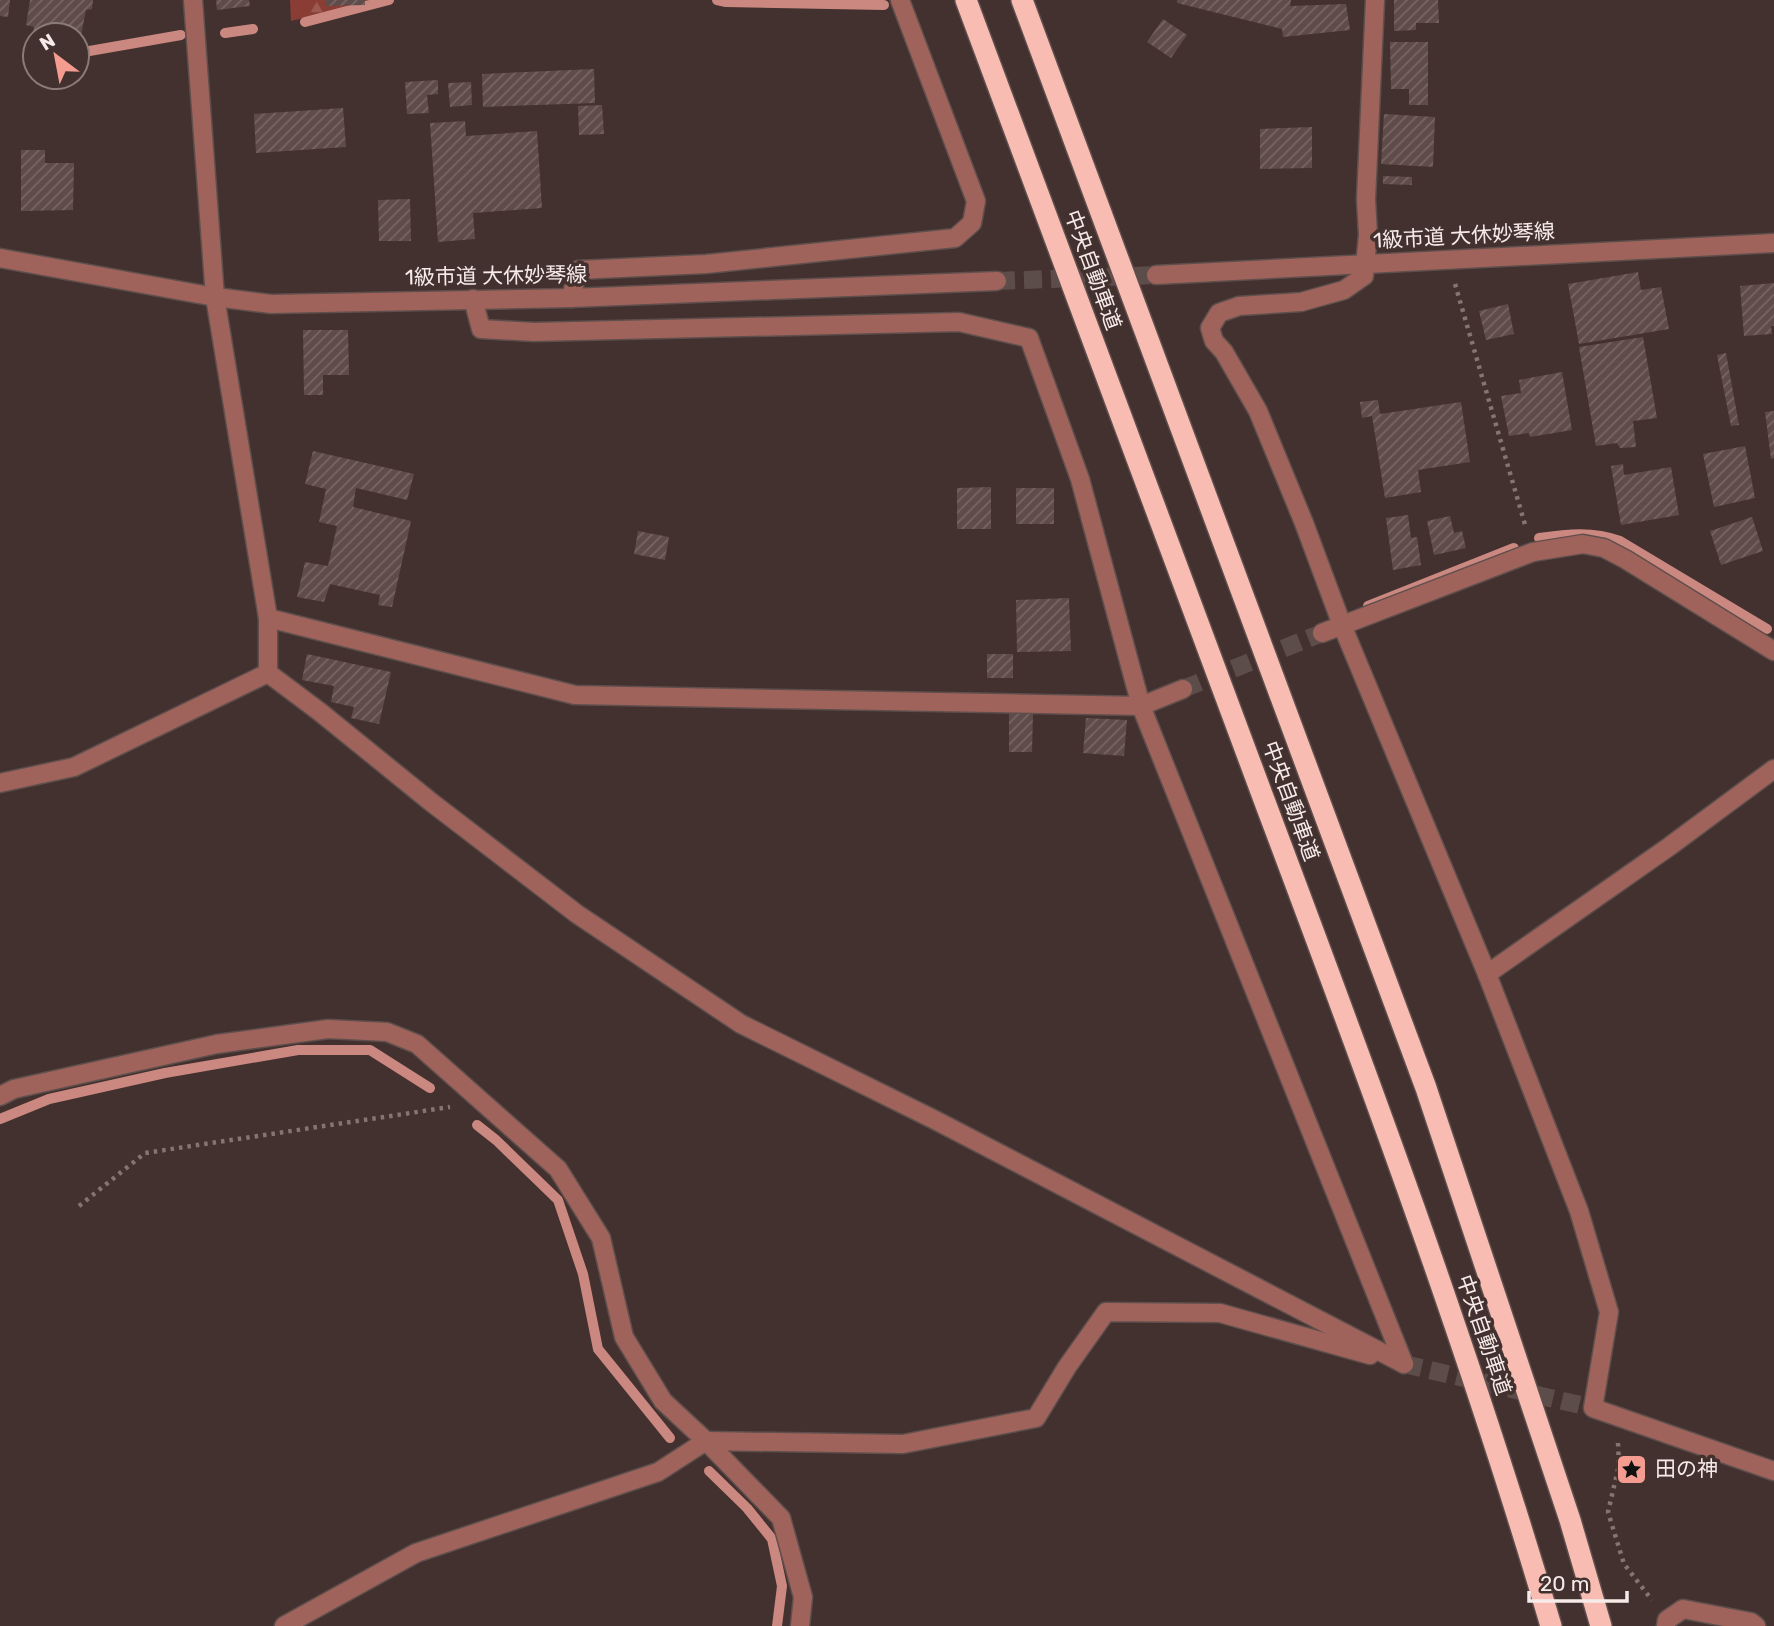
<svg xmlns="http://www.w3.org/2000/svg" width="1774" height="1626" viewBox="0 0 1774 1626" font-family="Rubik,'Noto Sans JP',sans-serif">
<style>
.forest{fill:url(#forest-firs)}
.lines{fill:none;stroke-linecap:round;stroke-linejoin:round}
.stream{stroke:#cb8881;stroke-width:10}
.building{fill:url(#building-hatch)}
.minor-tunnel{stroke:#5d4d4a;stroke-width:18;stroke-dasharray:18 9;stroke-linecap:butt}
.minor-casing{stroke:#5f4f4c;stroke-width:21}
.highway-casing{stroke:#5f4f4c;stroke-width:24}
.path{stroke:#847572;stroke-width:4.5;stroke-dasharray:3.5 5;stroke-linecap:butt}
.minor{stroke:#9f635b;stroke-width:18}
.highway{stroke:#f8bcb3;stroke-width:21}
.labels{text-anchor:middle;stroke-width:7;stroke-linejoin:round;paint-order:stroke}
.street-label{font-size:21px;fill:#f6ebe9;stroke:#42312e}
.poi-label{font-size:21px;fill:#f6ebe9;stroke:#42312e;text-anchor:start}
</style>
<defs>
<pattern id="forest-firs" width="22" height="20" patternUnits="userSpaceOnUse" patternTransform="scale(1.75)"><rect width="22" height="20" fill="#8a3d34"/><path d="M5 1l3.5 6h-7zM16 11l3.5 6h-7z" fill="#9b5951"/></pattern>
<pattern id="building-hatch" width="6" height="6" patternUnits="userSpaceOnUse" patternTransform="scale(1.75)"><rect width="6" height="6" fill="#5f4c4a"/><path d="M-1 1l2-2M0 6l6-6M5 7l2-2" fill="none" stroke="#776664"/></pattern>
</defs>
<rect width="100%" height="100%" fill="#42312e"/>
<!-- forest -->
<path class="forest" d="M290,0H375L291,21Z"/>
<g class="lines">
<!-- stream -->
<g class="stream">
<path d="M717,0L726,2L884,5"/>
<path d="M305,22L389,0"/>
<path d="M225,33L253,29"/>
<path d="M78,53L181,35"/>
<path d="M1539,538C1567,534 1593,531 1620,541L1767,629"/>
<path d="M1368,606L1514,548"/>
<path d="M0,1119L49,1099L165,1073L298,1050H370L430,1088"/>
<path d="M477,1125L496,1140L558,1200L583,1274L598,1349L670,1438"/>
<path d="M709,1471L747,1508L772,1539L782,1586L777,1626"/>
</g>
</g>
<!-- building -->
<g class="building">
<path d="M0,0H10L8,17L0,16Z"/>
<path d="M30,0H93L92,9L86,10L79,46L77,45V35H35V38H32L34,27L26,25Z"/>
<path d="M216,0H249L250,6L217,10Z"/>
<path d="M326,0H365V5L326,6Z"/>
<path d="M1177,0H1291L1290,6L1346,4L1350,30L1283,37L1282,29L1177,3Z"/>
<path d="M1394,0H1438L1439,23H1416V30L1394,31Z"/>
<path d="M1163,19L1187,35L1171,58L1147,42Z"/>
<path d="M1390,42H1428V105H1409V89H1391Z"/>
<path d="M594,69L595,103L483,107L482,74Z"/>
<path d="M438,80V94L427,95L429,113L407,114L405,82Z"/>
<path d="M471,82L472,105L450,107L448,83Z"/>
<path d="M602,105L604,134L579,135L578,106Z"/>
<path d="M343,108L346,147L256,153L254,114Z"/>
<path d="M1384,114L1435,117L1433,167L1381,164Z"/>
<path d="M465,121L466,136L537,131L542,208L473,213L475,239L438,242L430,123Z"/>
<path d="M1312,127V168L1260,169V129Z"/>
<path d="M21,150H45V163H74L73,210L21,211Z"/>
<path d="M1383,176L1412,177V185L1383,184Z"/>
<path d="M410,199L411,241H379L378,200Z"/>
<path d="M1638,272L1641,290L1661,287L1669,329L1579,344L1568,284Z"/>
<path d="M1774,283V326H1771L1772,334L1744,336L1740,286Z"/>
<path d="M1508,304L1514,334L1486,340L1479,311Z"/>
<path d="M303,330H348L349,375H323V395H304Z"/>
<path d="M1643,337L1657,418L1633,421L1636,447L1620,448L1617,443L1596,446L1579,347Z"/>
<path d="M1726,353L1739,425L1731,426L1717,355Z"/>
<path d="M1562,372L1572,430L1530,437L1529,433L1509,436L1501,396L1521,393L1519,380Z"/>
<path d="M1378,400L1380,414L1461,402L1470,462L1418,470L1421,492L1385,498L1372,416L1362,418L1360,402Z"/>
<path d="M1774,411V458L1771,459L1765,412Z"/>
<path d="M1745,446L1755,498L1714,507L1703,454Z"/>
<path d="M313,451L414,474L407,500L356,488L353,507L411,521L392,607L378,605L380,595L330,584L324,602L297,597L305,562L328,566L337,526L319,522L326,489L305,484Z"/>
<path d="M1623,464L1624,475L1671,467L1679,515L1621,525L1611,466Z"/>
<path d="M991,487V529H957V488Z"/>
<rect x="1016" y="488" width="38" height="36"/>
<path d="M1408,515L1411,538L1417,537L1421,565L1393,570L1386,518Z"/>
<path d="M1450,516L1454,533L1462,531L1466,548L1434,555L1427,521Z"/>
<path d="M1752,517L1763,551L1721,565L1710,531Z"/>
<path d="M638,531L669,537L665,560L634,554Z"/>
<path d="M1069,598L1071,651L1017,652L1016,600Z"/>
<path d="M307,654L391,672L379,724L351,718L354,707L331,702L334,686L302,680Z"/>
<rect x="987" y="654" width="26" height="24"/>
<path d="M1009,712L1033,713L1032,752H1009Z"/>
<path d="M1086,718L1127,720L1124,756L1083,753Z"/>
</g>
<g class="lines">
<!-- minor-tunnel -->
<g class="minor-tunnel">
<path d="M997,281L1156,275"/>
<path d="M1183,689L1322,633"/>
<path d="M1404,1364L1593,1408"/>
</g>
<defs>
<g id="minor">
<path d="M193,0L215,297L268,618V673"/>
<path d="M1375,0L1366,199L1368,235L1364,276L1344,290L1301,302L1239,306L1219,313L1210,328L1214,341L1224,352L1258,411L1304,523L1342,625L1487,974L1579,1211L1609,1312L1593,1408L1774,1471"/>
<path d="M0,258L215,297L271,304L571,298L997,281"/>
<path d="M1156,275L1774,243"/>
<path d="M571,298L578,270L706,264L955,238L972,223L976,201L900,0"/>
<path d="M473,299L481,329L534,332L959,322L1029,338L1080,479L1141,706L1404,1364"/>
<path d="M268,618L575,695L1141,706L1183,689"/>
<path d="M1322,633L1533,552L1583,544L1604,548L1625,559L1774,651"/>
<path d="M268,673L320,712L431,802L577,914L741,1024L935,1120L1404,1364"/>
<path d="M0,783L74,767L268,673"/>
<path d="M1487,974L1670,846L1774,769"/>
<path d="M0,1096L14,1089L217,1044L328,1029L387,1032L417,1044L558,1169L601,1238L624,1337L663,1401L706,1441L781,1518L803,1597L800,1626"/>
<path d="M284,1626L416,1553L658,1472L706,1441L903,1444L1036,1418L1067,1367L1106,1312L1220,1313L1370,1355"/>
<path d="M1666,1626L1667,1620L1683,1609L1751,1622L1756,1626"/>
</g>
<g id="highway">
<path d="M966,0C1065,266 1164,532 1263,797C1366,1071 1468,1345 1551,1626"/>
<path d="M1022,0L1426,1088L1570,1520L1601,1626"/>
</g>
</defs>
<!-- minor casing -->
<use href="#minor" class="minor-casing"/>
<!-- highway casing -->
<use href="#highway" class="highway-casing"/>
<!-- path -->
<g class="path">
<path d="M1455,284L1526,528"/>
<path d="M79,1206L145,1153L450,1107"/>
<path d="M1618,1443L1619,1465L1608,1512L1624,1564L1652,1600"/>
</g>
<!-- minor -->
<use href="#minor" class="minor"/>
<!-- highway -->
<use href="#highway" class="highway"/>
</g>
<!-- icons -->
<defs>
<symbol id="sight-square" viewBox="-11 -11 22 22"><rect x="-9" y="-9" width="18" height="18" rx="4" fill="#f59c90" stroke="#42312e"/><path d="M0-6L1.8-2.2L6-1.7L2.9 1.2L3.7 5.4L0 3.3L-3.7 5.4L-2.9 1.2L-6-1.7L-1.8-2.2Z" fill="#111"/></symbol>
</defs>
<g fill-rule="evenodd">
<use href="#sight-square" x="1614" y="1452" width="35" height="35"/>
</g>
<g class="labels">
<!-- street labels -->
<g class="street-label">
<text transform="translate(1464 236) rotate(-3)" y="7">1級市道 大休妙琴線</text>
<text transform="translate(1093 270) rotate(70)" y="7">中央自動車道</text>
<text transform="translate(496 276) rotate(-1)" y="7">1級市道 大休妙琴線</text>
<text transform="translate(1291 801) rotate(70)" y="7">中央自動車道</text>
<text transform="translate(1484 1335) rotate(71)" y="7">中央自動車道</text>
</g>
<!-- poi labels -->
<g class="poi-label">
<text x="1655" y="1476">田の神</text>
</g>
</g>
<!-- north arrow -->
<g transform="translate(56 56) rotate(328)"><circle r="33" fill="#42312e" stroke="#8a7b79" stroke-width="2"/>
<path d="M0-5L12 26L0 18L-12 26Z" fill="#f59c90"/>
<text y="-10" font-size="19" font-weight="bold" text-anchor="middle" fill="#f6ebe9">N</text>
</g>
<!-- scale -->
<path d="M1529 1591v10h98v-10" fill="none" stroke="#f6ebe9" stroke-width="3.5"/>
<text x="1540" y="1591" font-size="21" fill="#f6ebe9" stroke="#42312e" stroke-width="5" paint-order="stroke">20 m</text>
</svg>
